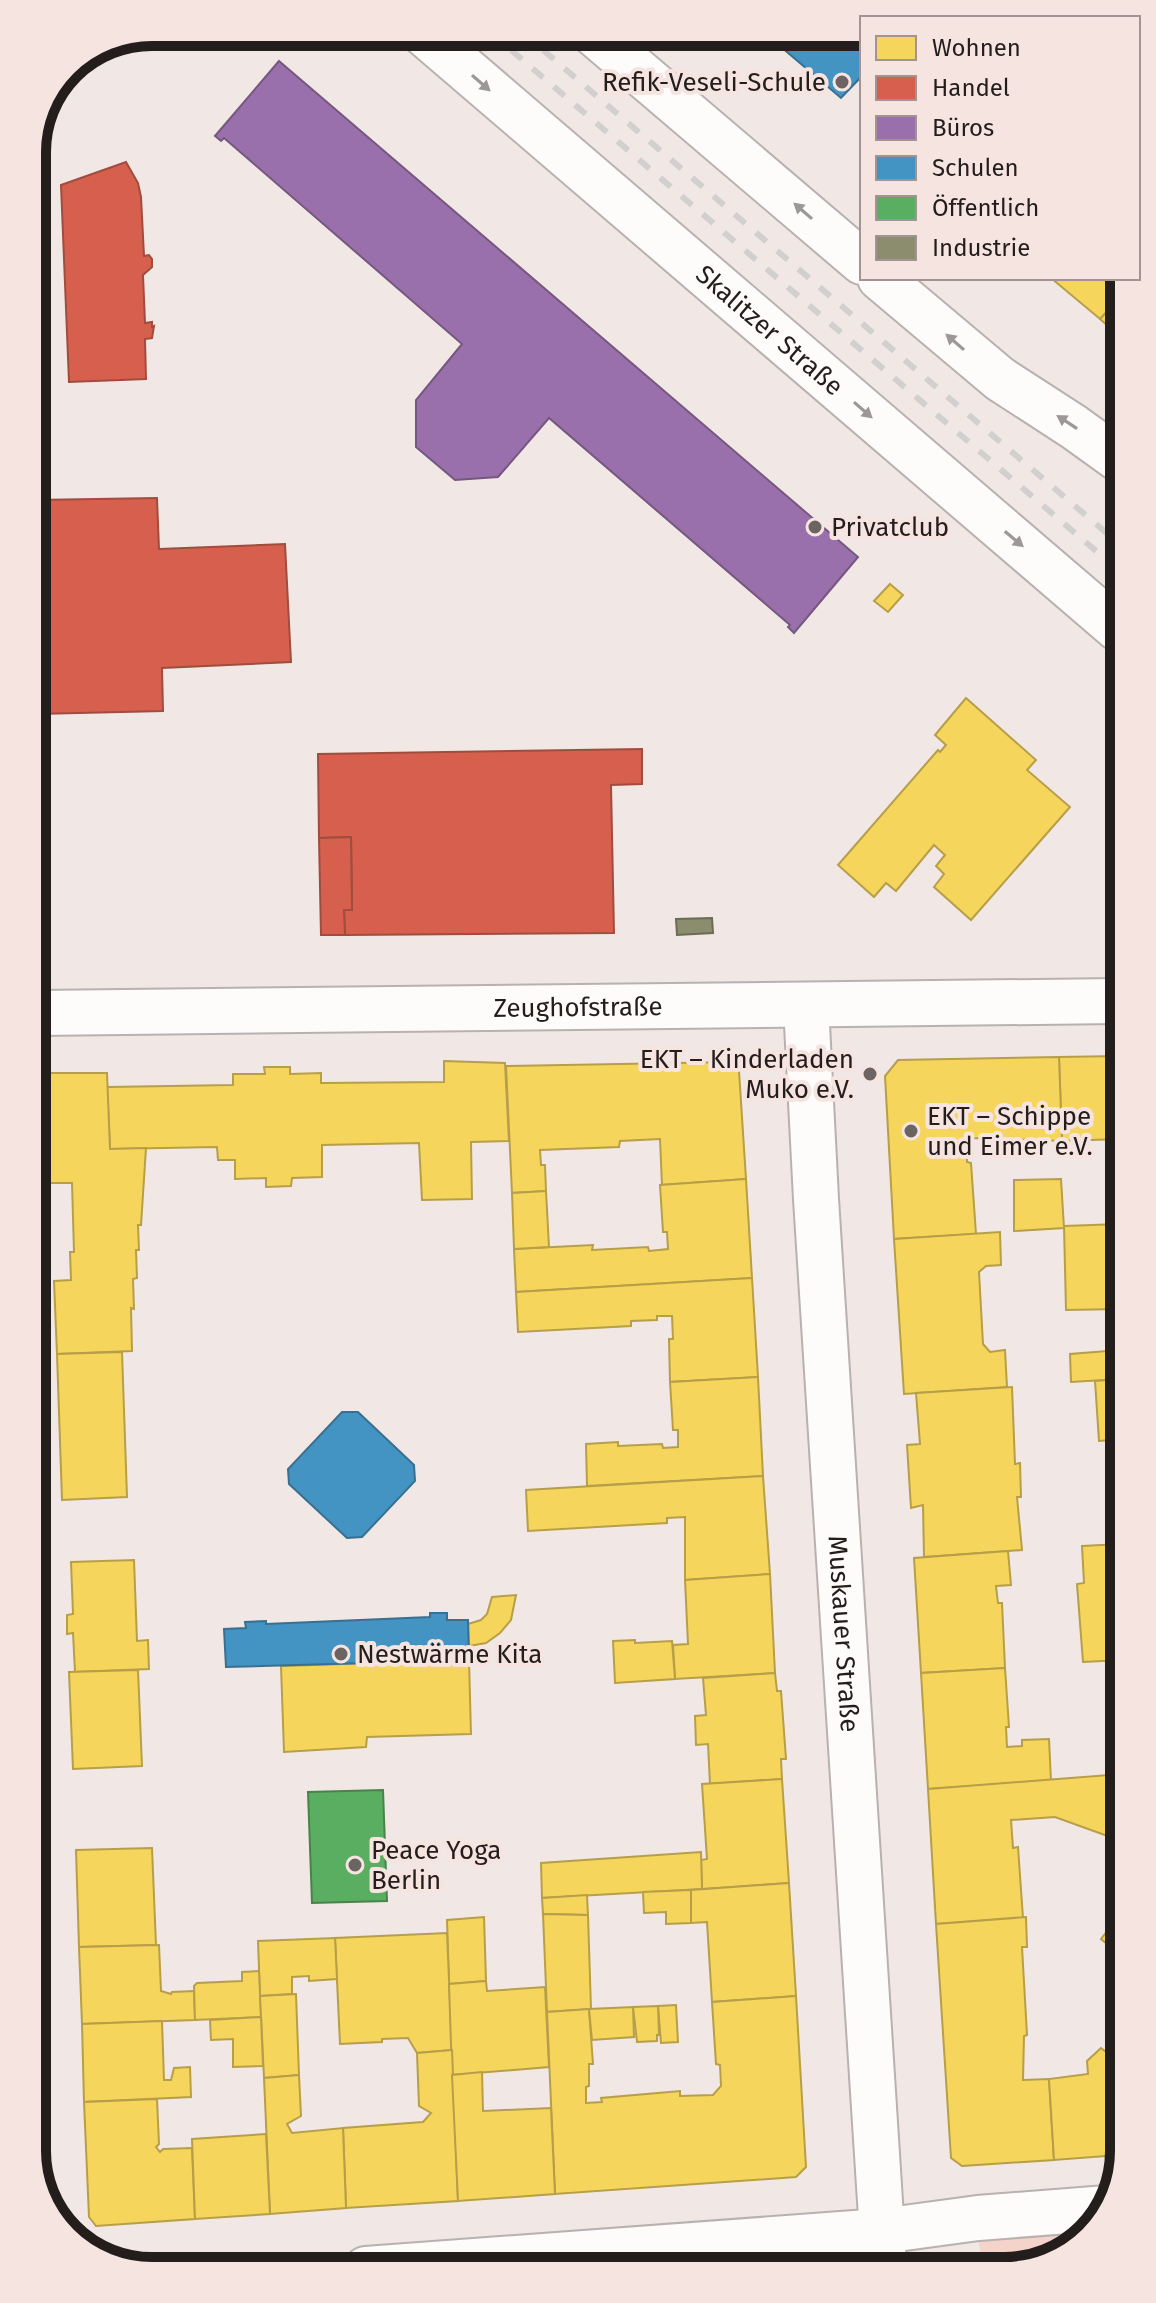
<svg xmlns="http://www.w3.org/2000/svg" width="1156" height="2303" viewBox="0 0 1156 2303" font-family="'Fira Sans',sans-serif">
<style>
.green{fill:#f4d3ca}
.homes{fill:#f6d55c;stroke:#b79e49;stroke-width:2}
.shops{fill:#d6604d;stroke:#a04c3e;stroke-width:2}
.offices{fill:#9970ab;stroke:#765780;stroke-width:2}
.schools{fill:#4393c3;stroke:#397091;stroke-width:2}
.public{fill:#5aae61;stroke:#4a824c;stroke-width:2}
.industry{fill:#8c8c6e;stroke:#6c6b55;stroke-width:2}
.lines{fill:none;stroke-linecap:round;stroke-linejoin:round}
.street-casing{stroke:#b8b1af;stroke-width:48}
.secondary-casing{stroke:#b8b1af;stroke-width:48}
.street{stroke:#fdfcfb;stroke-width:44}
.secondary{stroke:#fdfcfb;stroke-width:44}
.rail{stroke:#d2cfcf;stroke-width:6;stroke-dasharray:14 14;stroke-linecap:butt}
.oneway{fill:#9b9897}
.poi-dot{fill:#6b6462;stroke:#f6e4e0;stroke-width:3}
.labels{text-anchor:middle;stroke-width:8;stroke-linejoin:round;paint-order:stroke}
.poi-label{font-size:26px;fill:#231d1c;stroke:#f6e4e0;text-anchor:start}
.street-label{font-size:26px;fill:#231d1c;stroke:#f6e4e0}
.rim{fill:none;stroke:#231d1c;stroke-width:10}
</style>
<rect width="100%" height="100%" fill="#f1e8e5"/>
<!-- green -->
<path class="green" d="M1091,2228L1052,2260L982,2263L978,2239Z"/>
<!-- homes -->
<g class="homes">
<path d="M1051,278H1116V302L1100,319Z"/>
<path d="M1116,302V333L1100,319Z"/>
<path d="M890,584L903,595L888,612L874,601Z"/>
<path d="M966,698L1036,760L1027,770L1070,807L971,920L934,887L944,874L936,866L945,855L934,845L896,891L886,883L874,897L838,865L938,750L940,752L946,745L935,735Z"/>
<path d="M1119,1056L1120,1139L1062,1141L1059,1057Z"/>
<path d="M1059,1057L1062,1141L967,1138V1162L971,1163L976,1234L894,1239L885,1076L898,1060Z"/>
<path d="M444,1061L505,1063L509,1141L471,1142L472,1199L422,1200L419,1143L322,1145V1177L292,1178L291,1186L266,1187V1178L235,1179V1160H218L217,1147L110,1149L107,1087L233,1085V1074H265L264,1067H290V1074L321,1073V1083L444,1082Z"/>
<path d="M731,1062L739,1071L746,1179L662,1185L660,1139L620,1141L619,1147L540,1150L541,1165H545L546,1191L512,1193L506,1066Z"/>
<path d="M46,1073H107L110,1149L146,1148L141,1225H138L139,1250H136L137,1278L133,1279L134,1309L131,1308L132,1351L57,1354L54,1281L71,1280L70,1252H74L72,1183H50Z"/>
<path d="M746,1179L752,1278L516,1292L514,1249L593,1245L592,1250L648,1247L649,1251L668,1249L667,1232H663L660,1185Z"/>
<path d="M1061,1179L1064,1228L1014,1231V1180Z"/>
<path d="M546,1191L549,1247L514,1249L512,1193Z"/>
<path d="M1120,1224V1309L1066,1310L1064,1226Z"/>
<path d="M1000,1232L1001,1265L986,1266L979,1272L983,1344L990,1352L1005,1350L1007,1387L904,1394L894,1239Z"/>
<path d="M752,1278L758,1377L670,1382L669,1339H673L672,1316H657V1320L631,1321V1326L518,1332L516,1292Z"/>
<path d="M1120,1350L1121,1379L1071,1382L1070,1354Z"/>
<path d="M122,1352L127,1497L62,1500L57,1354Z"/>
<path d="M758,1377L763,1476L587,1486L586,1444L618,1442V1446L662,1444L663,1448L678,1447V1430H673L670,1382Z"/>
<path d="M1121,1379V1439L1099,1441L1095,1381Z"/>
<path d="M1012,1387L1015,1464L1020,1463L1021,1497H1017L1022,1550L924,1557L923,1505L911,1508L907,1445L920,1444L916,1393Z"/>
<path d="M763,1476L770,1574L685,1580V1517L667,1518V1523L528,1531L526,1490Z"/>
<path d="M1121,1544L1122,1660L1083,1662L1077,1584L1084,1583L1082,1546Z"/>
<path d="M1008,1551L1011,1585L996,1586L998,1603H1002L1005,1668L921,1673L914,1558Z"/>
<path d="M134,1560L137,1641L148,1640L149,1669L75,1672L73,1633L67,1634V1615L73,1614L71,1562Z"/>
<path d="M770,1574L775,1673L675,1679L673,1645L688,1644L685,1580Z"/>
<path d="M516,1595L511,1620L500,1633L486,1643L469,1646L468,1624L481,1620L487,1614L492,1597Z"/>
<path d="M635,1640V1643L672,1641L675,1679L615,1683L613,1641Z"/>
<path d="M469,1660L471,1734L367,1737L366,1747L284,1752L281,1666Z"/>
<path d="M1005,1668L1009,1727H1006L1007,1747L1022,1746V1740L1049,1739L1051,1781L928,1789L921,1673Z"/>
<path d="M138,1670L142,1766L73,1769L69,1672Z"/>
<path d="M775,1673L777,1691H781L786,1759H781L782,1779L710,1784L708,1744L696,1745L695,1716L706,1715L703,1678Z"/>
<path d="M1122,1753V1796H1111L1108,1758L1112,1754Z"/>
<path d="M1109,1775L1111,1796H1122L1123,1830H1117L1113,1838L1055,1817L1011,1820L1013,1848L1018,1847L1023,1918L936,1924L928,1789Z"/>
<path d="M782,1779L789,1883L702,1889L701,1860L707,1859L702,1784Z"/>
<path d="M152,1848L156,1945L79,1947L76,1850Z"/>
<path d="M701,1852L702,1889L542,1898L541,1863Z"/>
<path d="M789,1883L796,1996L712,2002L707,1922L691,1923V1890Z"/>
<path d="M691,1890V1923L666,1924V1912L644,1913L643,1892Z"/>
<path d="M587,1895L588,1915L543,1914L542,1898Z"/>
<path d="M543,1914L588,1915L591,2009L547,2012Z"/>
<path d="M1120,1914L1123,1917V1957L1101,1939Z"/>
<path d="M484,1917L486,1981L449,1984L447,1920Z"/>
<path d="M1026,1917L1027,1947H1022L1027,2035L1024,2036L1023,2080L1049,2079L1054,2160L962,2166L951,2158L936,1924Z"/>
<path d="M447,1933L452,2050L417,2053L408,2038L382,2039V2042L340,2044L335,1938Z"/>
<path d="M335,1938L337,1979L309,1981V1976L292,1977V1994L260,1996L258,1941Z"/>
<path d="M159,1945L161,1991L171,1994L172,1992L194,1991L195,2020L82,2024L79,1947Z"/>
<path d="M259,1971L261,2017L195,2020L194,1986L197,1983L242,1981V1972Z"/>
<path d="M486,1981L487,1991L545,1987L549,2067L452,2075L449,1984Z"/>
<path d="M296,1994L299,2075L264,2078L260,1996Z"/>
<path d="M796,1996L806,2167L796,2177L555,2194L547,2012L589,2009L593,2064H589V2086L586,2087V2103L602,2102L601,2098L680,2091V2096L713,2095L721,2086L720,2065L716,2064L712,2002Z"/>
<path d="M676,2005L678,2042L661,2043L658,2006Z"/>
<path d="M658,2006L659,2035H657V2041L637,2042L633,2007Z"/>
<path d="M633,2007L634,2037L592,2040L589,2009Z"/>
<path d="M1123,2016L1124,2148L1119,2155L1054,2160L1049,2079L1088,2074L1087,2061L1101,2048L1105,2051L1117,2035L1112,2031Z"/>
<path d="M261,2017L263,2066L233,2067V2039L211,2040L210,2020Z"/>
<path d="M162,2021L164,2080H171L174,2068L190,2067L191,2097L84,2102L82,2024Z"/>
<path d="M452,2050L458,2201L346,2208L343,2128L423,2122L431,2113L419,2106L417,2053Z"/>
<path d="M482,2072L483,2111L551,2108L555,2194L458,2201L452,2075Z"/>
<path d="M299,2075L301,2116L287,2124L292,2133L343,2128L346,2208L270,2214L264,2078Z"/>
<path d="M157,2099L159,2144L156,2147L160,2152L163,2149L192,2148L195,2219L96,2226L89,2217L84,2102Z"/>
<path d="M266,2134L270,2214L195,2219L192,2139Z"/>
</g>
<!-- shops -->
<g class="shops">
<path d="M126,162L138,183L141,197L144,256L149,255L152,259V267L143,275L145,323L152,322V327L154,326L152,338L145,339L146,379L69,382L61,185Z"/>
<path d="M157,498L159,549L285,544L291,662L162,668L163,711L37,714L34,500Z"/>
<path d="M642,749V784L611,785L614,933L345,935L344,910H352L351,837L319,838L318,754Z"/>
<path d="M351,837L352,910H344L345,935H321L319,838Z"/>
</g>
<!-- offices -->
<path class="offices" d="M279,61L858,557L794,633L788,627L790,625L549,418L498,477L455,480L416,447V400L462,344L224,138L221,141L215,136Z"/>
<!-- schools -->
<g class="schools">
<path d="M769,32H862V76L841,98L767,35Z"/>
<path d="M342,1412H358L414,1465L415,1481L362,1537L347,1538L289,1484L288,1469Z"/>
<path d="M430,1613H447V1620H468L469,1660L226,1667L224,1629L246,1628L245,1622L266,1621V1624L430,1617Z"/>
</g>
<!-- public -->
<path class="public" d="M383,1790L387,1901L312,1903L308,1792Z"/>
<!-- industry -->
<path class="industry" d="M712,918L713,933L677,935L676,919Z"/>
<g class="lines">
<defs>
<g id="street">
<path id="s1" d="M806,1005L816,1199L884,2264"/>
<path id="s2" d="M36,1013L1119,1001"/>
<path d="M366,2269L882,2231L978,2218L1107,2208"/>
</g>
<g id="secondary">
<path id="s3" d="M422,32L1117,628"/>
<path d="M592,32L862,262"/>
<path d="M880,278L1000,379L1074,427L1117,458"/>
</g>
</defs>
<!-- street casing -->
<use href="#street" class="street-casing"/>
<!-- secondary casing -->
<use href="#secondary" class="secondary-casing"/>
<!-- street -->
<use href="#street" class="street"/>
<!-- secondary -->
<use href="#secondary" class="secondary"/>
<!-- rail -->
<g class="rail">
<path d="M490,32L1117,569"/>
<path d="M522,32L1117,542"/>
</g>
</g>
<!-- one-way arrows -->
<defs><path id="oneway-solid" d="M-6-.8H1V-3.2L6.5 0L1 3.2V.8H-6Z" transform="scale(2)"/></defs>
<g class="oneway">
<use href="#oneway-solid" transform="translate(481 83) rotate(41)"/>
<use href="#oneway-solid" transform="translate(803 211) rotate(-139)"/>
<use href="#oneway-solid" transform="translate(955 342) rotate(-139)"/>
<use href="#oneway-solid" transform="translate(863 410) rotate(41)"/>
<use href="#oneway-solid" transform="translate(1067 422) rotate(-147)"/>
<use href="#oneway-solid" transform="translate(1014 539) rotate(40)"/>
</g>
<!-- markers -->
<g class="poi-dot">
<circle cx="842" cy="82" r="8"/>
<circle cx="815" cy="527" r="8"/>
<circle cx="870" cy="1074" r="8"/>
<circle cx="911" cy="1131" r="8"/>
<circle cx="341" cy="1654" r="8"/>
<circle cx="355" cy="1865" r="8"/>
</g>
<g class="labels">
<!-- poi labels -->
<g class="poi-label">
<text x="826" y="91" text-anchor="end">Refik-Veseli-Schule</text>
<text x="831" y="536">Privatclub</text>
<text x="854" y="1068" text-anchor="end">EKT – Kinderladen<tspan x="854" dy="30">Muko e.V.</tspan></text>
<text x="927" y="1125">EKT – Schippe<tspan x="927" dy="30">und Eimer e.V.</tspan></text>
<text x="357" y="1663">Nestwärme Kita</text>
<text x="371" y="1859">Peace Yoga<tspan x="371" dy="30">Berlin</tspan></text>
</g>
<!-- street labels -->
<g class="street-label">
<text dy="9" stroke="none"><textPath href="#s3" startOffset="458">Skalitzer Straße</textPath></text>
<text dy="9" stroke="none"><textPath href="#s2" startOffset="542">Zeughofstraße</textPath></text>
<text dy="9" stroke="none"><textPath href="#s1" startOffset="630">Muskauer Straße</textPath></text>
</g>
</g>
<!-- crop -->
<path d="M0 0H1156V2303H0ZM152 46H1004A106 106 0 0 1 1110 152V2151A106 106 0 0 1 1004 2257H152A106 106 0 0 1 46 2151V152A106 106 0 0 1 152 46Z" fill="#f6e4e0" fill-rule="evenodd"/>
<path class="rim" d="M152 46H1004A106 106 0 0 1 1110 152V2151A106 106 0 0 1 1004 2257H152A106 106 0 0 1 46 2151V152A106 106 0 0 1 152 46Z"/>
<!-- legend -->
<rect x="860" y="16" width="280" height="264" fill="#f6e4e0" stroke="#a29492" stroke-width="2"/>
<rect x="876" y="36" width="40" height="24" fill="#f6d55c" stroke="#a29492" stroke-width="2"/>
<text x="932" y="56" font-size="24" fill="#231d1c">Wohnen</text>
<rect x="876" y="76" width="40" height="24" fill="#d6604d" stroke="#a29492" stroke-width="2"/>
<text x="932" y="96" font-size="24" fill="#231d1c">Handel</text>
<rect x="876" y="116" width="40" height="24" fill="#9970ab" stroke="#a29492" stroke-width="2"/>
<text x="932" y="136" font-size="24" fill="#231d1c">Büros</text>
<rect x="876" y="156" width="40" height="24" fill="#4393c3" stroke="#a29492" stroke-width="2"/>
<text x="932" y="176" font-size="24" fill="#231d1c">Schulen</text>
<rect x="876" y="196" width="40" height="24" fill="#5aae61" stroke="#a29492" stroke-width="2"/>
<text x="932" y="216" font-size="24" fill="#231d1c">Öffentlich</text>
<rect x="876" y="236" width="40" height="24" fill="#8c8c6e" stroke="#a29492" stroke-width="2"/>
<text x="932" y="256" font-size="24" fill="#231d1c">Industrie</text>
</svg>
